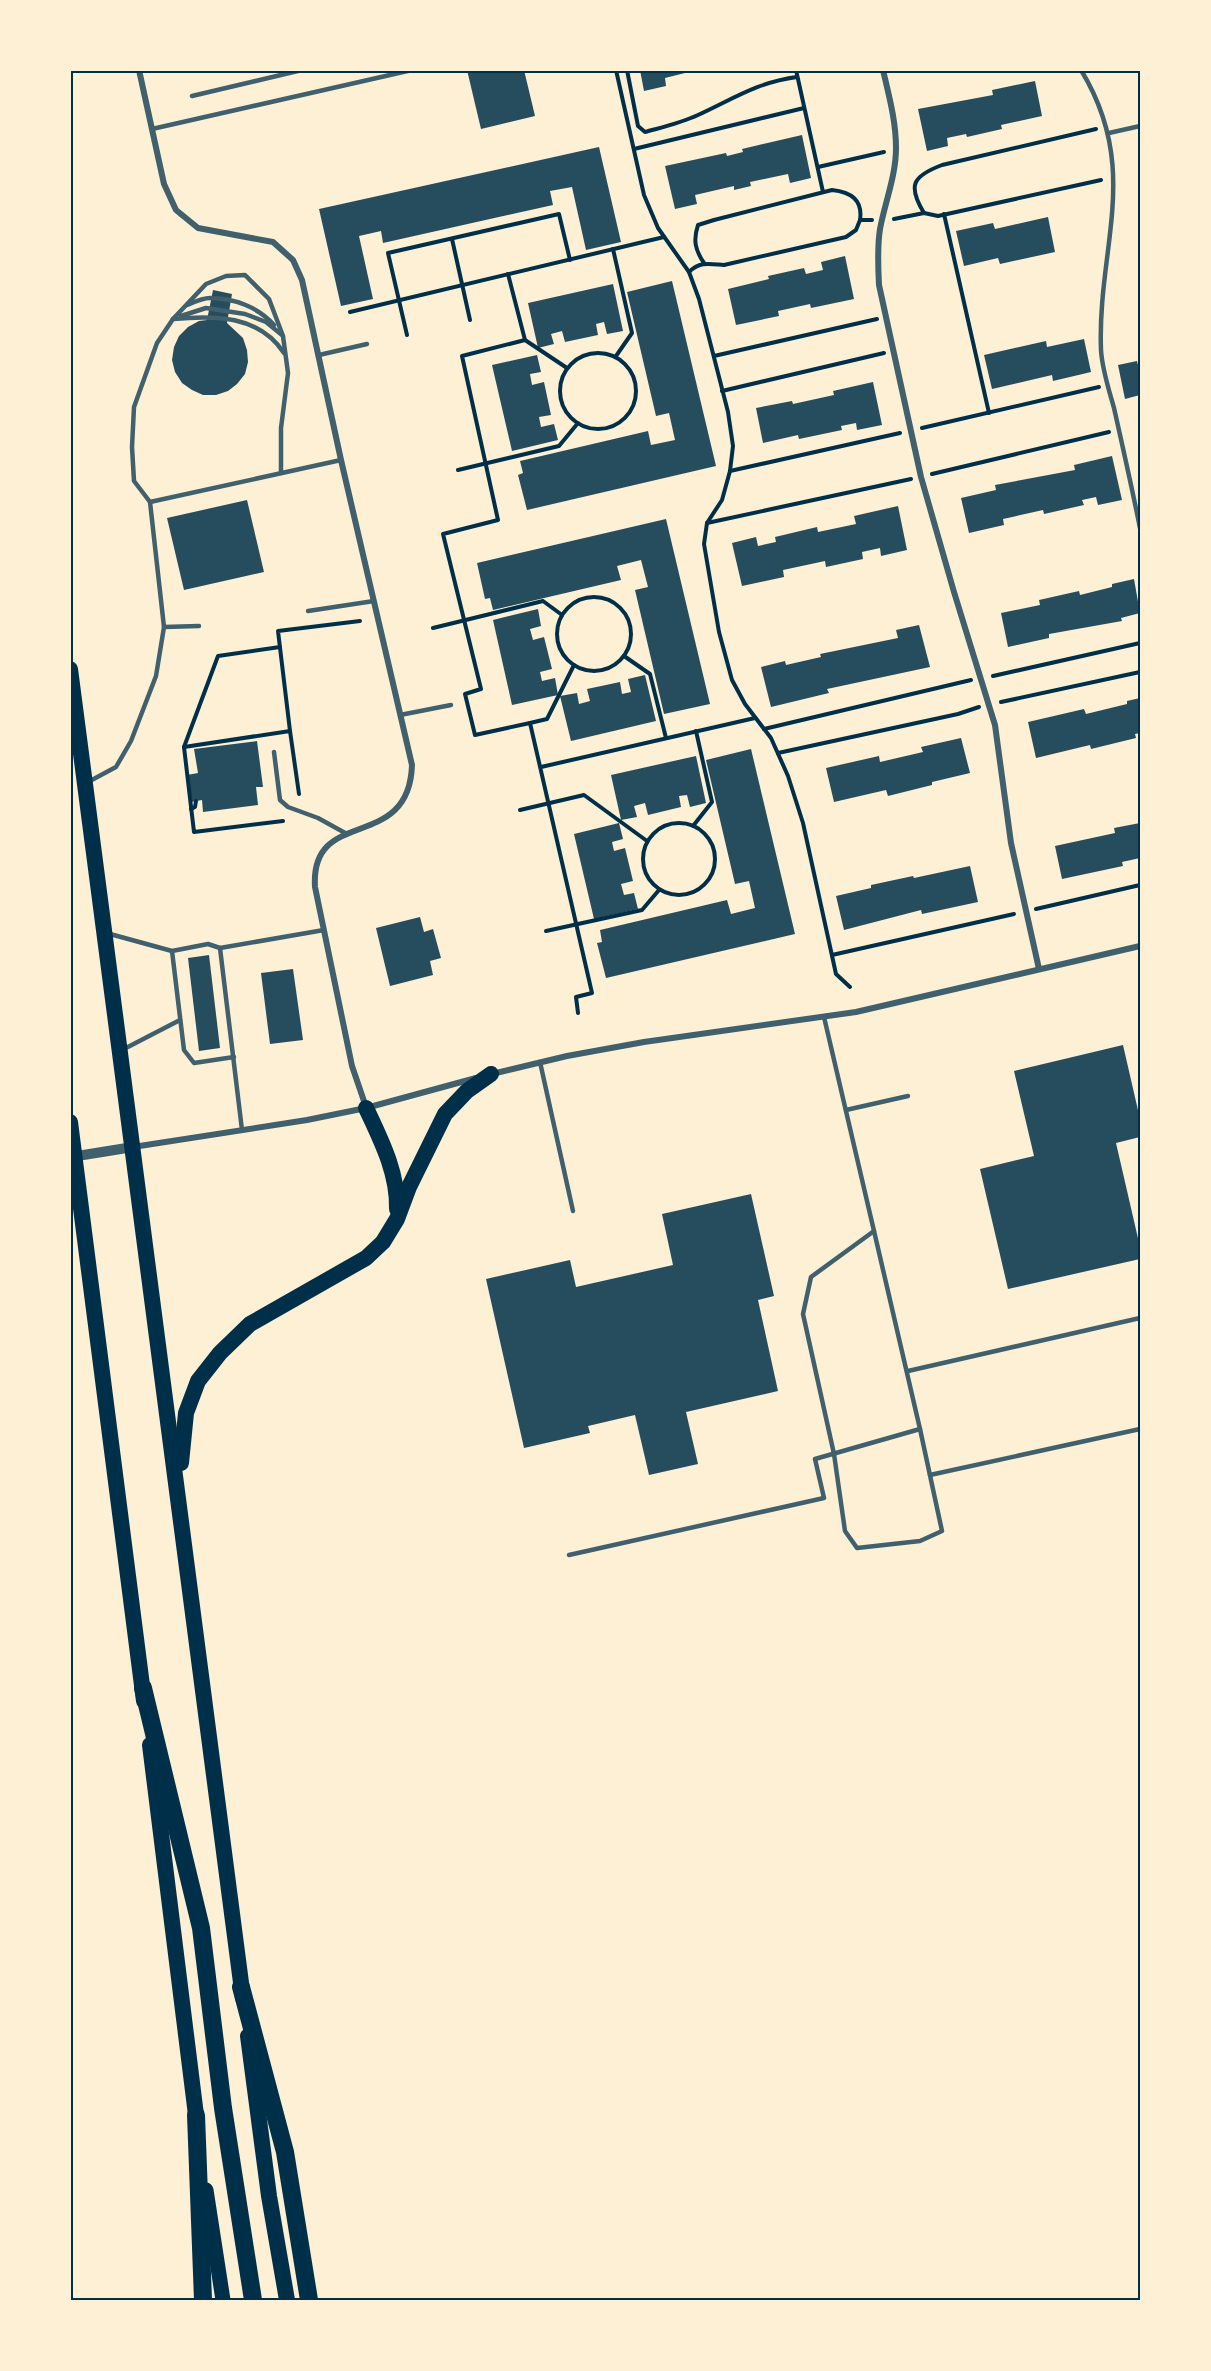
<svg xmlns="http://www.w3.org/2000/svg" width="1211" height="2371" viewBox="0 0 1211 2371" font-family="Overpass,sans-serif">
<style>
.building{fill:#264d5e}
.lines{fill:none;stroke-linecap:round;stroke-linejoin:round}
.path{stroke:#003049;stroke-width:4}
.service{stroke:#3f606c;stroke-width:4.5}
.minor{stroke:#3f606c;stroke-width:6}
.tertiary{stroke:#3f606c;stroke-width:10}
.primary{stroke:#003049;stroke-width:15}
.trunk{stroke:#003049;stroke-width:16}
.motorway{stroke:#003049;stroke-width:18}
.neatline{fill:none;stroke:#003049;stroke-width:2}
</style>
<rect width="100%" height="100%" fill="#fdf0d5"/>
<!-- building -->
<g class="building">
<path d="M467,70H524L535,116L481,129Z"/>
<path d="M640,70H693V71L665,78L666,86L644,91Z"/>
<path d="M1035,81L1042,116L1001,125L1002,129L967,137L966,134L947,138L948,146L927,151L918,109L993,95L992,90Z"/>
<path d="M802,135L811,178L790,183L788,174L750,182L751,186L734,190V186L695,195L697,204L675,209L665,166L726,153L727,156L743,152L742,149Z"/>
<path d="M599,147L621,242L586,250L572,187L550,191L553,205L383,243L381,231L359,236L373,299L341,306L319,209Z"/>
<path d="M1048,217L1055,252L1000,264L998,258L964,266L956,231L993,223L995,229Z"/>
<path d="M845,256L854,299L811,308L810,304L778,311L779,316L736,325L728,289L769,279L768,276L804,268L806,274L823,270L821,262Z"/>
<path d="M672,281L716,466L527,510L518,475L523,473L520,461L648,431L651,445L675,440L669,413L656,416L627,292Z"/>
<path d="M613,284L623,331L607,334L604,322L596,324L598,335L565,342L562,331L551,334L554,344L538,348L528,303Z"/>
<path d="M213,290L232,294L227,323L243,338L247,350L248,362L245,374L237,384L228,391L216,395H203L192,390L182,383L175,372L172,360L174,347L179,336L188,327L199,321L207,320Z"/>
<path d="M1084,339L1091,372L1053,381L1052,375L992,389L984,355L1046,341L1047,347Z"/>
<path d="M537,355L541,372L530,374L532,385L544,382L551,415L539,417L541,427L554,424L558,440L512,451L492,365Z"/>
<path d="M1137,361L1138,365H1140V395L1125,399L1118,365Z"/>
<path d="M873,382L882,425L857,430L856,423L841,426L842,430L799,439L798,435L763,443L756,408L792,401L793,404L834,395L833,391Z"/>
<path d="M1112,456L1122,500L1098,505L1096,497L1082,500L1084,505L1044,514L1043,510L1003,519L1004,525L969,533L961,498L996,490L995,485L1075,470L1074,465Z"/>
<path d="M247,500L264,572L184,590L167,518Z"/>
<path d="M898,506L907,550L881,556L880,548L862,552L863,559L826,567L825,561L783,570L784,577L742,586L732,543L756,537L758,546L776,542L775,537L817,527L818,532L856,524L854,516Z"/>
<path d="M666,519L710,704L664,714L635,590L648,587L641,560L617,566L621,580L493,610L490,598L485,599L477,563Z"/>
<path d="M1134,579L1140,613L1121,618L1122,621L1049,634V638L1008,647L1001,613L1040,605L1039,600L1079,591L1080,595L1112,587V584Z"/>
<path d="M538,609L541,626L530,629L533,640L544,637L552,669L540,672L542,681L555,678L558,695L512,705L493,620Z"/>
<path d="M919,625L930,667L827,689L829,693L771,707L761,667L785,661L786,665L821,657L820,654L898,638L896,630Z"/>
<path d="M645,675L656,721L571,741L560,696L577,693L579,704L590,701L587,689L620,682L622,694L631,692L628,679Z"/>
<path d="M1140,698V733L1135,734L1136,738L1091,749L1090,745L1036,758L1028,722L1084,709L1086,714L1127,704V701Z"/>
<path d="M961,738L970,773L932,782V785L888,796L886,790L834,802L826,768L879,756L880,762L923,752L921,747Z"/>
<path d="M257,741L263,787H256L258,805L203,812L202,800L191,802L187,775L198,773L194,749Z"/>
<path d="M751,749L795,934L606,978L597,943L602,942L600,930L727,900L731,914L755,908L749,881L735,884L706,760Z"/>
<path d="M696,756L706,803L690,807L687,795L679,796L681,807L648,815L645,803L634,806L637,817L621,820L611,775Z"/>
<path d="M619,823L623,839L612,842L614,851L625,848L633,881L621,884L624,895L634,893L638,909L594,919L574,834Z"/>
<path d="M1140,823V858L1122,862L1123,866L1062,879L1055,846L1115,833L1114,828Z"/>
<path d="M970,866L978,902L922,914L921,910L844,930L836,896L871,888V885L913,876L914,878Z"/>
<path d="M420,917L424,932L433,929L441,958L430,961L433,975L390,986L376,928Z"/>
<path d="M209,955L220,1048L199,1051L188,958Z"/>
<path d="M293,969L303,1040L270,1044L261,973Z"/>
<path d="M1123,1045L1140,1119V1137L1116,1143L1140,1247V1259L1008,1289L980,1169L1034,1156L1014,1071Z"/>
<path d="M751,1194L774,1296L758,1300L778,1391L686,1412L698,1464L649,1475L635,1415L588,1426L590,1433L524,1448L486,1279L570,1260L576,1287L673,1265L662,1214Z"/>
</g>
<g class="lines">
<!-- path -->
<g class="path">
<path d="M616,70L644,195L658,228L689,272L699,299L728,412L733,446L730,471L722,500L707,523L704,544L719,632L732,680L745,704L771,738L788,776L803,823L836,974L850,987"/>
<path d="M627,70L638,126L645,132C663,127 681,123 698,115C733,99 758,82 797,77"/>
<path d="M796,70L823,192"/>
<path d="M634,149L804,108"/>
<path d="M818,167L884,152"/>
<path d="M924,213C907,185 913,176 942,165L1096,129"/>
<path d="M944,214L989,413"/>
<path d="M894,219L924,213L938,216L1101,180"/>
<path d="M452,239L470,320"/>
<path d="M613,249L632,333L616,356"/>
<path d="M704,263C695,250 693,240 698,225L714,220L832,190C851,192 863,200 860,220"/>
<path d="M689,272C700,261 710,264 724,265L846,237L856,230L860,220H872"/>
<path d="M508,274L525,340L567,368"/>
<path d="M350,312L664,237"/>
<path d="M407,335L388,253L559,214L570,260"/>
<path d="M525,340L462,356L498,520L443,534L481,689L465,694L475,735L530,723L592,993L576,997L578,1013"/>
<circle cx="598" cy="391" r="38"/>
<path d="M714,356L877,319"/>
<path d="M722,391L884,353"/>
<path d="M922,428L1099,387"/>
<path d="M458,470L559,446L578,423"/>
<path d="M730,471L900,433"/>
<path d="M932,474L1109,432"/>
<path d="M707,523L911,479"/>
<circle cx="594" cy="634" r="37"/>
<path d="M433,628L543,601L562,615"/>
<path d="M624,656L650,674L666,738"/>
<path d="M993,676L1140,643"/>
<path d="M1001,702L1140,672"/>
<path d="M530,723L547,719L574,665"/>
<path d="M764,729L971,680"/>
<path d="M290,731L278,631L360,621"/>
<path d="M184,747L218,656L280,647"/>
<path d="M778,753L958,714L979,707"/>
<path d="M541,767L755,718"/>
<path d="M191,809L195,807L196,801"/>
<path d="M520,810L584,795L647,841"/>
<path d="M283,821L194,832L184,747L290,731L299,794"/>
<circle cx="679" cy="859" r="36"/>
<path d="M693,826L712,802L696,731"/>
<path d="M1036,909L1140,885"/>
<path d="M546,931L642,910L659,890"/>
<path d="M832,955L1014,914"/>
</g>
<!-- service -->
<g class="service">
<path d="M1081,70C1142,170 1097,247 1101,350C1102,369 1109,390 1114,408C1123,448 1132,488 1140,528"/>
<path d="M192,96L302,70"/>
<path d="M152,129L412,70"/>
<path d="M1109,133L1140,126"/>
<path d="M187,305C194,302 202,298 210,298C234,298 258,307 274,325"/>
<path d="M181,316L206,308L245,314L266,322L282,335"/>
<path d="M173,319C214,315 259,315 284,353"/>
<path d="M319,355L367,344"/>
<path d="M150,502L341,460"/>
<path d="M308,611L374,601"/>
<path d="M164,627L199,626"/>
<path d="M400,715L451,705"/>
<path d="M274,752L280,800L288,807L318,818L347,834"/>
<path d="M88,782L116,767L131,741L156,676L164,627L150,502L134,481L132,447L134,407L157,343L173,319L206,284L226,276L245,275L269,299L283,336L288,373L281,428V473"/>
<path d="M110,934L172,951L208,944L220,948L324,930"/>
<path d="M220,948L242,1130"/>
<path d="M172,951L184,1050L194,1063L234,1057"/>
<path d="M824,1017L874,1231L811,1277L803,1314L834,1454L845,1531L857,1548L920,1541L942,1531L920,1429"/>
<path d="M124,1049L180,1020"/>
<path d="M540,1062L573,1211"/>
<path d="M846,1110L908,1096"/>
<path d="M908,1371L1140,1318"/>
<path d="M930,1475L1140,1429"/>
<path d="M569,1555L824,1498L815,1459L920,1429L874,1231"/>
</g>
<!-- minor -->
<g class="minor">
<path d="M139,70L164,184L176,210L198,228L273,242L293,260L302,280L341,460L412,765C409,854 310,805 315,887L352,1066L366,1107"/>
<path d="M883,70C889,96 896,121 896,148C896,176 885,202 880,229C877,248 878,266 879,285L921,477L954,592L995,725L1011,843L1039,969"/>
<path d="M492,1074L567,1056L644,1042L856,1012L1140,946"/>
<path d="M133,1147L307,1120L366,1108L476,1078"/>
</g>
<!-- tertiary -->
<path class="tertiary" d="M71,1157L133,1147"/>
<!-- primary -->
<path class="primary" d="M206,2190L223,2300"/>
<!-- trunk -->
<g class="trunk">
<path d="M70,669L243,1998"/>
<path d="M366,1108C381,1140 398,1173 397,1209"/>
<path d="M70,1122L144,1701"/>
<path d="M181,1463L186,1413L198,1381L220,1353L250,1324L366,1258L383,1242L397,1219L409,1187L445,1114L467,1091L491,1074"/>
<path d="M150,1745L196,2115"/>
<path d="M248,2036L269,2196L287,2300"/>
</g>
<!-- motorway -->
<g class="motorway">
<path d="M143,1688L201,1928L223,2108L253,2300"/>
<path d="M241,1987L285,2152L309,2300"/>
<path d="M196,2115L203,2300"/>
</g>
</g>
<!-- border -->
<rect width="1211" height="2371" fill="none" stroke="#fdf0d5" stroke-width="144"/>
<rect x="72" y="72" width="1067" height="2227" class="neatline"/>
</svg>
